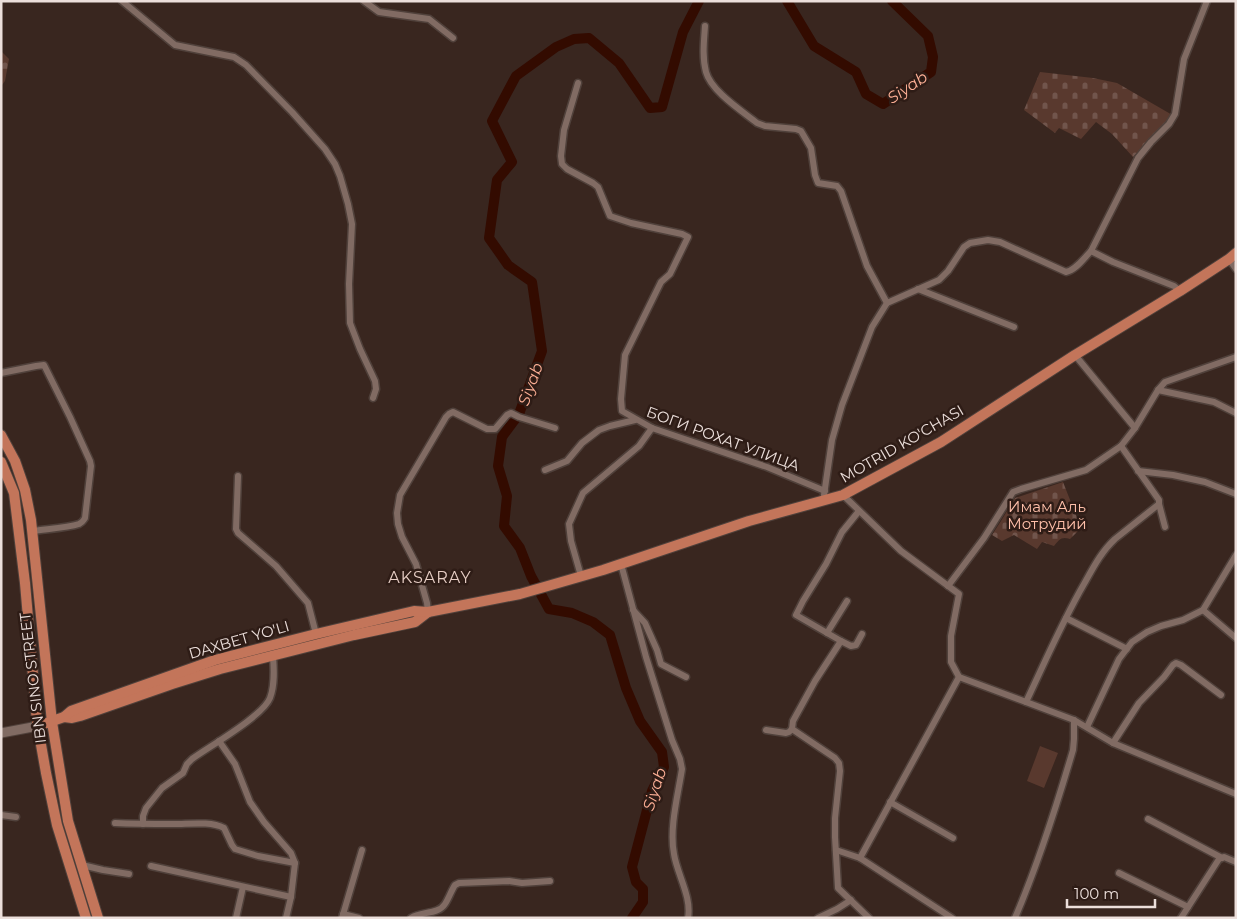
<svg xmlns="http://www.w3.org/2000/svg" width="1237" height="919" viewBox="0 0 1237 919" font-family="Montserrat,sans-serif">
<style>
.grass{fill:#59392e}
.cemetery{fill:url(#cemetery-stones)}
.lines{fill:none;stroke-linecap:round;stroke-linejoin:round}
.river{stroke:#330b00;stroke-width:10}
.street-casing{stroke:#50413b;stroke-width:9}
.secondary-casing{stroke:#50413b;stroke-width:11}
.primary-casing{stroke:#50413b;stroke-width:12}
.street{stroke:#816b63;stroke-width:6}
.secondary{stroke:#816b63;stroke-width:9}
.primary{stroke:#c3755a;stroke-width:10}
.labels{text-anchor:middle;stroke-width:5;stroke-linejoin:round;paint-order:stroke}
.street-label{font-size:15px;fill:#ecdfdb;stroke:#2e1c16}
.park-label{font-size:15px;fill:#ffc0aa;stroke:#2e1c16}
.water-label{font-size:16px;font-style:italic;fill:#fdaf95;stroke:#2e1c16}
.neighbourhood-label{font-size:16px;letter-spacing:1px;fill:#e7cec5;stroke:#2e1c16}
</style>
<defs>
<pattern id="cemetery-stones" width="16" height="16" patternUnits="userSpaceOnUse" patternTransform="scale(1.25)"><rect width="16" height="16" fill="#59392e"/><path d="M2 7V4a2 2 0 0 1 4 0v3zM10 15v-3a2 2 0 0 1 4 0v3z" fill="#71554c"/></pattern>
</defs>
<rect width="100%" height="100%" fill="#39261f"/>
<!-- grass -->
<path class="grass" d="M1040,746L1058,753L1044,788L1027,781Z"/>
<!-- cemetery -->
<g class="cemetery">
<path d="M1,51L9,59L5,81L1,86Z"/>
<path d="M1040,72L1093,78L1117,83L1174,116L1133,157L1112,134L1096,122L1081,139L1059,128L1055,133L1024,110Z"/>
<path d="M1063,482L1081,528L1070,539C1061,536 1059,540 1054,546L1042,542L1037,549L1014,535L1002,541L992,535L1001,521L1015,498Z"/>
</g>
<g class="lines">
<!-- river -->
<g class="river">
<path d="M787,1L814,46L856,72L866,94L883,104L931,72L933,57L928,36L892,1"/>
<path d="M632,918L643,902V889L636,882L632,867L652,791L664,767L662,752L640,721L626,688L610,635L593,622L572,613L549,609L531,576L520,548L504,526L507,496L498,466L502,437L519,414L542,351L532,282L508,265L489,238L497,180L512,162L492,121L516,76L556,47L574,39L589,38L619,63L650,108L662,107L683,32L699,1"/>
</g>
<defs>
<g id="street">
<path d="M122,1L175,45L234,57L246,65L292,112L325,149L335,164L340,176L348,204L352,224L349,284L350,323L360,349L375,381L376,389L373,398"/>
<path d="M364,1L379,12L429,19L453,38"/>
<path d="M705,26C704,41 702,57 706,72C711,91 742,111 757,123L765,126L796,129L801,131L811,148L815,175L818,183L837,186L841,191L867,266L887,303"/>
<path d="M578,83L564,130L561,156L562,164L567,169L593,183L598,187L610,216L631,223L682,234L688,237L670,274L661,282L625,355L621,399L622,411L652,428L767,467L825,491"/>
<path d="M1091,251L1138,158L1151,142L1169,124L1175,114L1184,59L1207,1"/>
<path d="M1229,259L1236,269"/>
<path d="M918,289L1014,327"/>
<path d="M1075,355L1135,428"/>
<path d="M1,373L36,366L44,365L70,417L90,461L91,466L85,518C83,521 83,522 79,524C67,528 46,529 33,531"/>
<path d="M1158,390L1214,402L1236,413"/>
<path d="M545,470L567,461L582,443L599,430L610,426L635,420"/>
<path d="M1138,471L1173,475L1205,482L1236,494"/>
<path d="M238,476L236,529L238,533L276,566L308,603L316,634"/>
<path d="M824,495L832,440L842,405L872,327L887,303L939,280L948,271L964,247L970,243L988,240L1000,242L1066,272C1076,270 1084,258 1091,251L1113,262L1174,286L1180,291"/>
<path d="M843,495L901,551L959,594L951,636V662L959,677L1074,720L1113,743L1236,794"/>
<path d="M1159,504L1165,527"/>
<path d="M859,511L842,532L826,564L803,601L796,615L841,641L815,681L793,721L792,729L835,758L839,763L840,771L835,818V837L838,888L869,918"/>
<path d="M621,564L646,657L672,740L680,759L682,769C678,795 669,828 674,854C677,874 692,897 688,918"/>
<path d="M581,576L571,541L569,524L583,493L639,446L652,428"/>
<path d="M948,586L984,538L1013,492L1021,489L1086,470L1121,446L1135,428L1158,390L1165,382L1236,357"/>
<path d="M633,610L645,623L657,650L661,664L686,677"/>
<path d="M1203,610L1236,638"/>
<path d="M428,612L427,603L416,564L402,537L398,524L397,513L400,495L446,417L449,414L453,412L487,429H495L507,415L511,413L519,417L555,428"/>
<path d="M1066,618L1127,649"/>
<path d="M827,633L847,601"/>
<path d="M841,641L851,646L856,645L862,634"/>
<path d="M1026,702C1045,662 1062,622 1084,584C1093,568 1101,552 1115,539L1159,504V500L1121,446"/>
<path d="M1087,727L1119,659L1132,642L1147,632L1161,626L1183,620L1203,610L1236,555"/>
<path d="M766,730L786,733L789,732L792,729"/>
<path d="M219,741L235,764L250,802L264,822L291,853L295,863"/>
<path d="M1113,743L1139,703L1164,677L1173,665L1176,663L1181,665L1221,695"/>
<path d="M890,802L953,838"/>
<path d="M1,815L16,817"/>
<path d="M1148,819L1222,858"/>
<path d="M115,823C135,824 154,824 174,824C190,824 210,821 224,828L232,845L235,849L258,856L295,863L291,897"/>
<path d="M143,824V816L146,808L162,788L183,773L187,764L192,759C210,746 263,716 270,698C275,685 274,669 273,656"/>
<path d="M836,850L860,858L952,918"/>
<path d="M860,858L959,677"/>
<path d="M82,865L103,870L129,874"/>
<path d="M151,866L291,897L286,918"/>
<path d="M1119,873L1188,907"/>
<path d="M343,914L359,918"/>
<path d="M236,918L243,887"/>
<path d="M342,918L362,850"/>
<path d="M411,918C421,911 438,915 445,904C449,898 451,891 455,885L459,883L509,881L522,883L550,881"/>
<path d="M818,918L837,909L851,900"/>
<path d="M1015,918C1039,862 1056,808 1073,750L1074,739V720"/>
<path d="M1181,918L1219,859L1224,857L1236,862"/>
</g>
<path id="secondary" d="M1,733L38,726"/>
<g id="primary">
<path d="M1,435L15,461L25,490L31,520L52,722L68,821L98,918"/>
<path d="M1,462L14,493L25,583L37,722L46,773L57,825L86,918"/>
<path d="M64,717L72,718L80,716L172,684L220,669L354,635L415,622L428,612"/>
<path d="M38,726L64,717L71,711L215,660L316,634L414,611L428,612L520,594L603,570L749,521L843,495L941,442L1075,355L1180,291L1229,259L1236,253"/>
</g>
</defs>
<!-- street casing -->
<use href="#street" class="street-casing"/>
<!-- secondary casing -->
<use href="#secondary" class="secondary-casing"/>
<!-- primary casing -->
<use href="#primary" class="primary-casing"/>
<!-- street -->
<use href="#street" class="street"/>
<!-- secondary -->
<use href="#secondary" class="secondary"/>
<!-- primary -->
<use href="#primary" class="primary"/>
</g>
<g class="labels">
<!-- street labels -->
<g class="street-label">
<text transform="translate(723 439) rotate(20)" y="5">БОГИ РОХАТ УЛИЦА</text>
<text transform="translate(902 444) rotate(-30)" y="5">MOTRID KO'CHASI</text>
<text transform="translate(239 640) rotate(-16)" y="5">DAXBET YO'LI</text>
<text transform="translate(33 678) rotate(-97)" y="5">IBN SINO STREET</text>
</g>
<!-- park labels -->
<g class="park-label">
<text x="1047" y="512">Имам Аль<tspan x="1047" dy="17">Мотрудий</tspan></text>
</g>
<!-- water labels -->
<g class="water-label">
<text transform="translate(907 87) rotate(-34)" y="6">Siyab</text>
<text transform="translate(530 384) rotate(-70)" y="6">Siyab</text>
<text transform="translate(654 789) rotate(-72)" y="6">Siyab</text>
</g>
<!-- neighbourhood labels -->
<g class="neighbourhood-label">
<text x="430" y="583">AKSARAY</text>
</g>
</g>
<!-- border -->
<rect width="1237" height="919" fill="none" stroke="#ecdfdb" stroke-width="5"/>
<!-- scale -->
<path d="M1067 899v8h88v-8" fill="none" stroke="#ecdfdb" stroke-width="2.5"/>
<text x="1074" y="899" font-size="15" fill="#ecdfdb" stroke="#2e1c16" stroke-width="4" paint-order="stroke">100 m</text>
</svg>
